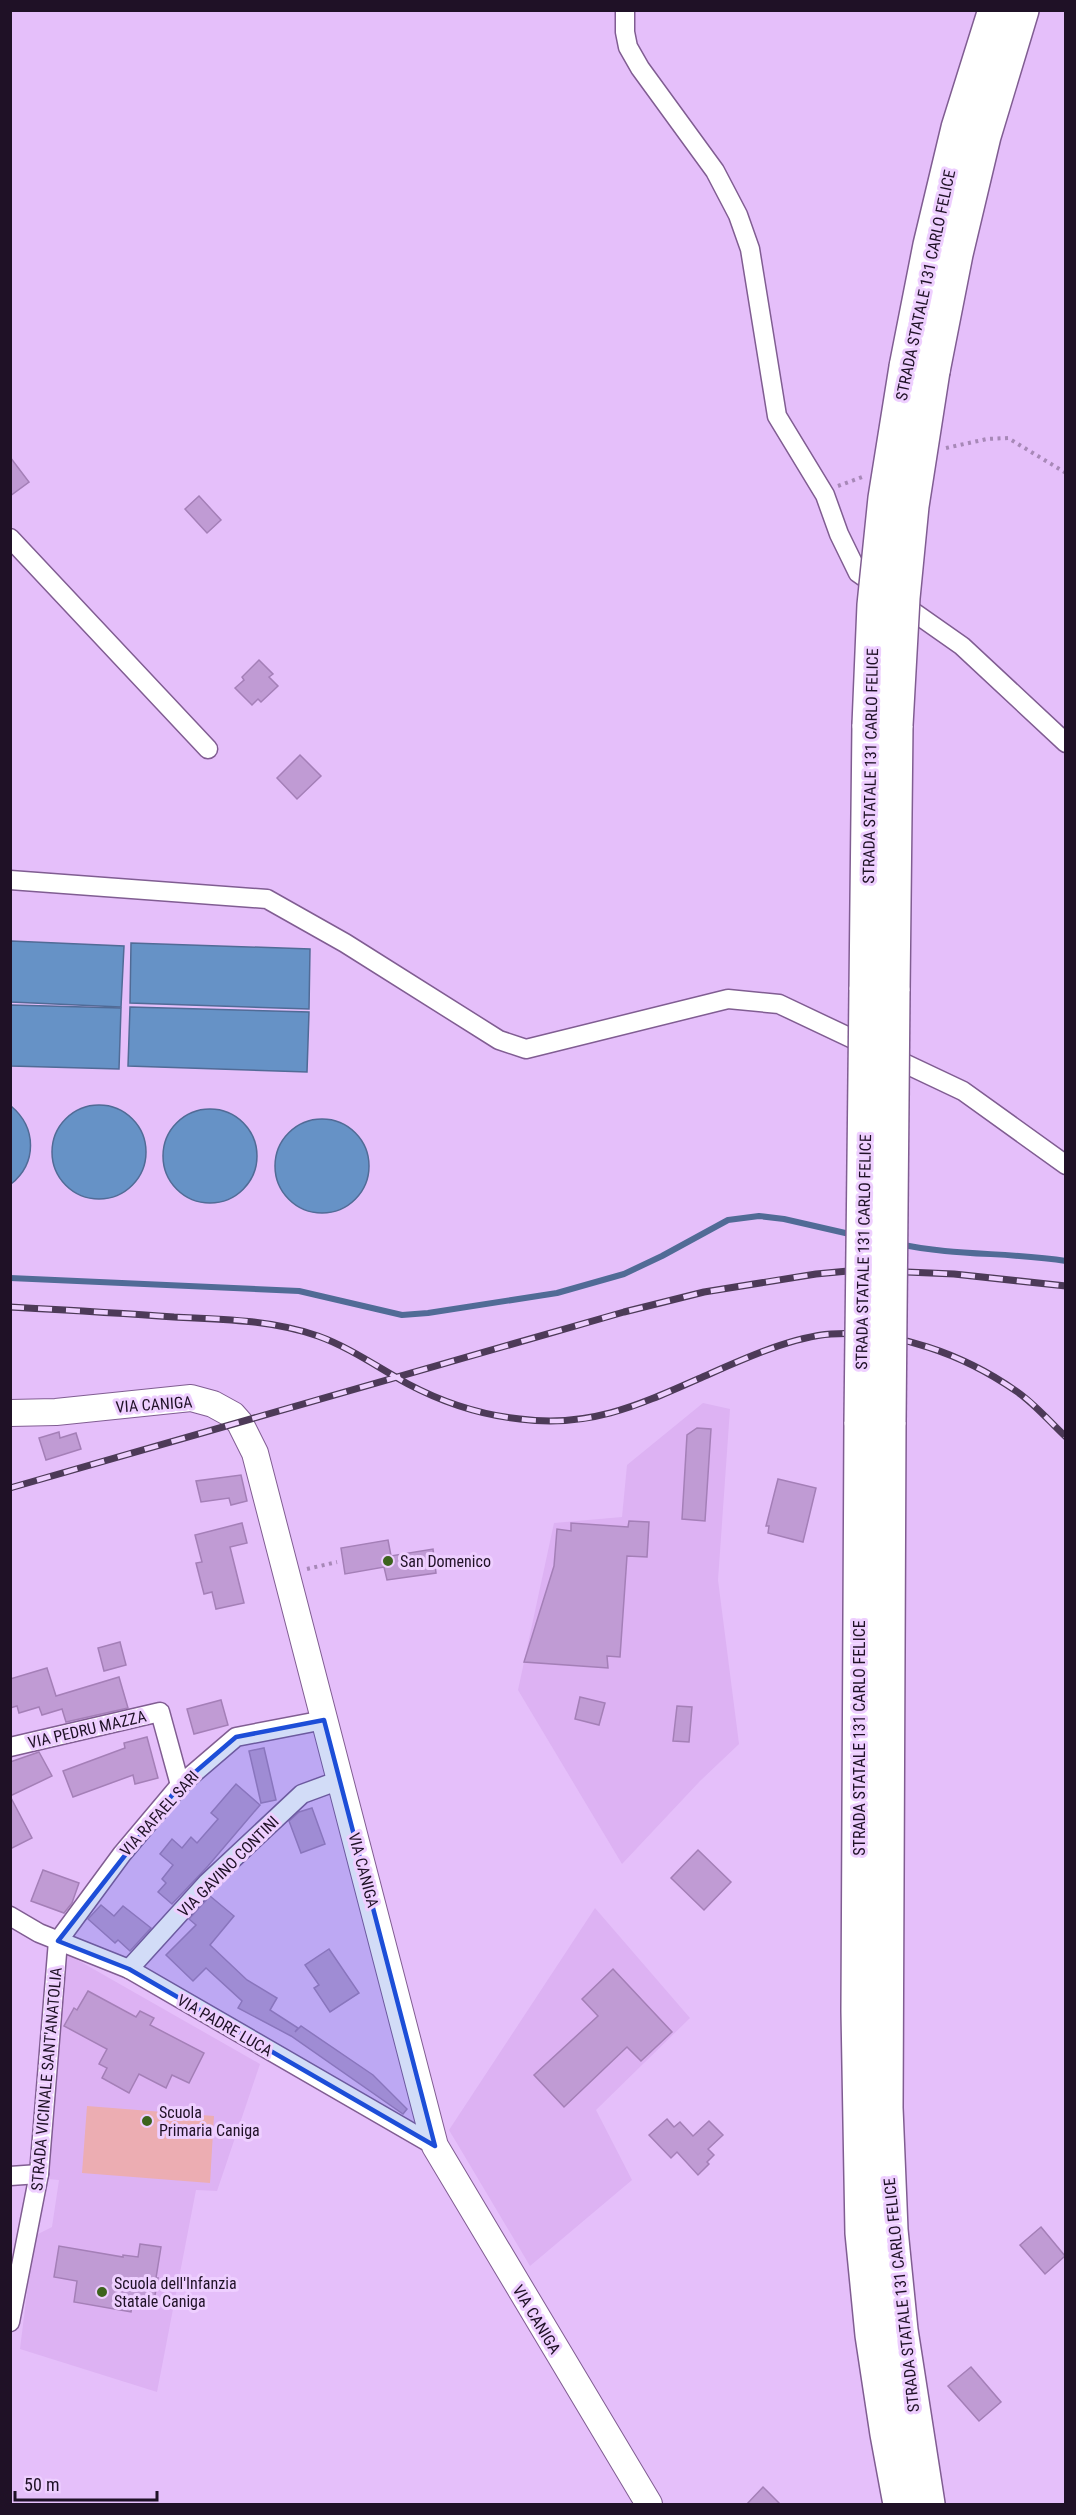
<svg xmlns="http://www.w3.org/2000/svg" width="1076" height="2515" viewBox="0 0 1076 2515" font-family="'Roboto Condensed',sans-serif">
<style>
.built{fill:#ddb2f3}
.green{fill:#ecadb2}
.water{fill:#6692c6;stroke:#516b96;stroke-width:1.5}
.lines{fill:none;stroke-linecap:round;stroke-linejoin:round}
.stream{stroke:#516b96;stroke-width:6}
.building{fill:#c09bd4;stroke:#a47fb7;stroke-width:1.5}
.street-casing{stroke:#805d92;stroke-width:21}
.secondary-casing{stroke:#805d92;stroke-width:28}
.highway-casing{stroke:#805d92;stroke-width:36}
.path{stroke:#a788b7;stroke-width:4;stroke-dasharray:3 4.5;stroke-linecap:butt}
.street{stroke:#fff;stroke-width:18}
.secondary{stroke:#fff;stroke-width:26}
.highway{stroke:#fff;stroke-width:33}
.rail-casing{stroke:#4d3a58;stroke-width:7}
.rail{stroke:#eecfff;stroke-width:4.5;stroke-dasharray:14;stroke-linecap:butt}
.highway-bridge-casing{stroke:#805d92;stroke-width:36;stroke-linecap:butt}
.highway-bridge{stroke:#fff;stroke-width:33}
.marked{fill:#1d4ed8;fill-opacity:0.2;stroke:#1d4ed8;stroke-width:4.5;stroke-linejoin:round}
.poi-dot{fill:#3c631d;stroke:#eecfff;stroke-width:2}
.labels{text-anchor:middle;stroke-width:6;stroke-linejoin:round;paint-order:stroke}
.street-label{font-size:16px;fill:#1f1126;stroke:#eecfff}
.poi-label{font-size:16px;fill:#1f1126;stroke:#eecfff;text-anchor:start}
</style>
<rect width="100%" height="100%" fill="#e5bffa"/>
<!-- built -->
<g class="built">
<path d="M703,1403L730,1409L718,1580L739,1744L700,1781L622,1864L518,1690L554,1523L622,1517L627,1465Z"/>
<path d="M595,1908L690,2018L596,2110L632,2180L530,2266L449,2130Z"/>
<path d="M67,1954L260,2064L217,2191L196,2190L157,2392L20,2349L34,2236L52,2227L59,2180L48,2179Z"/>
</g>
<!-- green -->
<path class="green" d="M87,2106L214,2116L210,2183L82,2173Z"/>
<!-- water -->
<g class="water">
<path d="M11,941L124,946L121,1007L11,1002Z"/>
<path d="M131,943L310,949L309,1009L130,1003Z"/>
<path d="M11,1005L121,1008L119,1069L11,1066Z"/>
<path d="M130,1007L309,1012L307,1072L128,1066Z"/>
<circle cx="99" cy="1152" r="47"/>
<path d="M11,1106C37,1128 37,1163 11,1184Z"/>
<circle cx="210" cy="1156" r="47"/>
<circle cx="322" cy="1166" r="47"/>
</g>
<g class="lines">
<!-- stream -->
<g class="stream">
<path d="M899,1244C954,1256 1010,1252 1066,1261"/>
<path d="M10,1278L299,1291L402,1315L428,1313L557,1293L624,1274L662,1256L728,1220L759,1216L784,1219L854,1235"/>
</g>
</g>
<!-- building -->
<g class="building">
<path d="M10,457L29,482L10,496Z"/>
<path d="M199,496L221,520L207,533L185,509Z"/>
<path d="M259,660L273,674L269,677L278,686L261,702L258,699L252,705L235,688L244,680L242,677Z"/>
<path d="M300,755L321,776L297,799L277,778Z"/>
<path d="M697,1428L711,1429L705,1521L682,1519L687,1435Z"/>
<path d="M59,1432L60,1438L76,1433L81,1449L46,1460L39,1438Z"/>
<path d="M241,1475L247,1501L231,1505L229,1498L201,1502L196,1481Z"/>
<path d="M778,1479L816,1488L803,1542L768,1533L769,1526H766Z"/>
<path d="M629,1521L649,1522L647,1557L627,1556L620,1657L607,1656L608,1668L524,1662L554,1566L557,1529L571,1531V1523L628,1527Z"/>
<path d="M242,1523L247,1543L230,1547L244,1603L216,1609L212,1592L204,1594L196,1563L202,1562L195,1535Z"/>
<path d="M388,1540L391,1556L433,1549L436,1573L387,1580L384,1567L345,1574L341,1548Z"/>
<path d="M120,1642L126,1665L104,1671L98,1648Z"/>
<path d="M47,1668L56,1696L119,1677L128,1708L66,1722L62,1709L42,1715L39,1707L19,1713L17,1706L10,1708V1679Z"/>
<path d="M580,1697L605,1703L599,1725L575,1719Z"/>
<path d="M221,1700L228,1725L194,1734L187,1709Z"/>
<path d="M677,1706L692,1707L689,1742L673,1741Z"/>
<path d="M147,1737L158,1778L135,1784L133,1775L73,1797L63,1771L125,1748L124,1743Z"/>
<path d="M264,1748L276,1800L261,1803L249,1751Z"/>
<path d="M39,1752L52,1776L10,1796V1762Z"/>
<path d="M236,1784L260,1805L208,1866L172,1904L158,1892L166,1883L162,1879L173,1865L160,1854L172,1839L182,1848L191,1837L197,1843L218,1819L211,1813Z"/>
<path d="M10,1796L32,1838L10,1849Z"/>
<path d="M312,1808L325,1844L301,1853L289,1821L299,1812Z"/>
<path d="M698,1850L731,1882L704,1910L671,1878Z"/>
<path d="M43,1870L79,1883L72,1903L64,1913L31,1901Z"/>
<path d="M210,1896L234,1916L210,1945L247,1980L277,1998L270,2010L298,2028L295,2032L301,2026L373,2075L407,2109L403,2114L291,2036L238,2008L242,2001L206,1968L193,1981L166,1955L196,1925L189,1919Z"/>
<path d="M101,1905L114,1916L123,1906L151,1928L130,1951L118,1940L115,1943L88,1919Z"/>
<path d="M329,1949L359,1993L330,2012L314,1988L319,1985L305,1965Z"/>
<path d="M613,1969L672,2032L641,2061L627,2047L564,2107L534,2075L598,2016L582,1999Z"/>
<path d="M88,1991L136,2017L140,2011L154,2018L150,2025L204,2053L189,2083L172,2075L166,2088L139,2074L129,2093L102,2078L107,2068L99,2064L107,2049L64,2026L74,2008L77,2010Z"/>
<path d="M667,2119L674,2127L680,2122L693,2136L709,2121L723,2135L708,2149L714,2155L707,2162L709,2164L698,2175L677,2152L671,2158L649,2135Z"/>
<path d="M1041,2227L1065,2256L1045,2274L1020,2245Z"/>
<path d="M140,2244L161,2247L156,2278H158L154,2301L133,2298L131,2312L74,2302L77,2281L54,2277L59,2246L123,2257V2255L138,2257Z"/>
<path d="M971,2367L1001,2402L979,2421L948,2386Z"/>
<path d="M763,2487L781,2505H746Z"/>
</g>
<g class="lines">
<defs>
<g id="street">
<path d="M625,10V32L628,47L640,68L715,171L738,215L750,249L777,416L825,495L839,534L858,573L962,646L1066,743"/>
<path d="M10,538L208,749"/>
<path d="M10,880L267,899L345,943L499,1040L526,1049L728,999L779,1004L963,1091L1066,1165"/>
<path d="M10,1747L160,1712L180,1785"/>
<path d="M10,1916L39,1933L129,1969L435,2146"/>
<path d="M129,1969L207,1883L302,1794L340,1780"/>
<path d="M10,2176L39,2174"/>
<path d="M10,2322L39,2174L58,1941L122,1854L180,1785L236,1737L324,1720"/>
</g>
<path id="secondary" d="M10,1413L56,1412L191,1398L213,1404L233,1415L240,1423L255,1453L435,2146L649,2504"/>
<g id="highway">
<path d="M906,367L930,245L958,128L995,10"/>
<path d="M933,371L956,254L984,136L1022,10"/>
<path d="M866,990L869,725"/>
<path d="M893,991L896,725"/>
<path d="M861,1422L858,2011L862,2233L872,2335L887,2434L900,2504"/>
<path d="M889,1422L886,2108L891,2230L901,2330L928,2504"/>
</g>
</defs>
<!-- street casing -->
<use href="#street" class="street-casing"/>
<!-- secondary casing -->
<use href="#secondary" class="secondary-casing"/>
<!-- highway casing -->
<use href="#highway" class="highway-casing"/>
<!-- path -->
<g class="path">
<path d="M946,448L987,439L1008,438L1066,473"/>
<path d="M838,486L865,476"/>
<path d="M307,1569L337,1562"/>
</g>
<!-- street -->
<use href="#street" class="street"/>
<!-- secondary -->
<use href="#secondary" class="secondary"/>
<!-- highway -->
<use href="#highway" class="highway"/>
<defs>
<g id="rail">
<path d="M10,1307C65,1310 119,1313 174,1317C222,1319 272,1320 318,1336C349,1347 379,1368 408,1384C442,1402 481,1415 520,1419C589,1428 637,1406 698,1379C737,1362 789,1337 831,1334C896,1330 963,1354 1016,1391C1034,1403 1050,1422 1066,1437"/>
<path d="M10,1488L624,1312L704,1292L816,1274L859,1270L954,1274L1066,1286"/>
</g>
</defs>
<!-- rail casing -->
<use href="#rail" class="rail-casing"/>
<!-- rail -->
<use href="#rail" class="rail"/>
<defs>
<g id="highway-bridge">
<path d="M869,725L874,605L885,498L906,367"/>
<path d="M896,725L903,598L912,506L933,371"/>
<path d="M861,1422L866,990"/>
<path d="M889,1422L893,991"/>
</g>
</defs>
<!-- highway-bridge casing -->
<use href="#highway-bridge" class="highway-bridge-casing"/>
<!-- highway-bridge -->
<use href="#highway-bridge" class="highway-bridge"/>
</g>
<!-- marked area -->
<path class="marked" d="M324,1720L435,2146L129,1969L58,1941L180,1785L236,1737Z"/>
<!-- markers -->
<g class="poi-dot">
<circle cx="388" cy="1561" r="6"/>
<circle cx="147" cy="2121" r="6"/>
<circle cx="102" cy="2292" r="6"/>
</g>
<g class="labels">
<!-- street labels -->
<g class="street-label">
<text transform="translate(925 285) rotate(-78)" y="6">STRADA STATALE 131 CARLO FELICE</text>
<text transform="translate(870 766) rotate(-89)" y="6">STRADA STATALE 131 CARLO FELICE</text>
<text transform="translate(863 1252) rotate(-89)" y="6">STRADA STATALE 131 CARLO FELICE</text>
<text transform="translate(154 1404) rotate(-4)" y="6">VIA CANIGA</text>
<text transform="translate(87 1729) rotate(-13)" y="6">VIA PEDRU MAZZA</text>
<text transform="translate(859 1738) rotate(-90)" y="6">STRADA STATALE 131 CARLO FELICE</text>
<text transform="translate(159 1813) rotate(-48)" y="6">VIA RAFAEL SARI</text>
<text transform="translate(228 1866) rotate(-45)" y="6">VIA GAVINO CONTINI</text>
<text transform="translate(364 1870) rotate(75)" y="6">VIA CANIGA</text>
<text transform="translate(225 2025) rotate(30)" y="6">VIA PADRE LUCA</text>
<text transform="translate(46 2079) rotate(-85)" y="6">STRADA VICINALE SANT'ANATOLIA</text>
<text transform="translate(901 2295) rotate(-96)" y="6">STRADA STATALE 131 CARLO FELICE</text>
<text transform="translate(537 2319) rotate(59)" y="6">VIA CANIGA</text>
</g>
<!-- poi labels -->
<g class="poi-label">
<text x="400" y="1567">San Domenico</text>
<text x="159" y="2118">Scuola<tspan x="159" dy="18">Primaria Caniga</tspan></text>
<text x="114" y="2289">Scuola dell'Infanzia<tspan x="114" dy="18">Statale Caniga</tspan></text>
</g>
</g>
<!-- border -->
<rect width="1076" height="2515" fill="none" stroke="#1f1126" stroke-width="24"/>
<!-- scale -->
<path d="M15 2491v9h142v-9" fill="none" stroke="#1f1126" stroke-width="3"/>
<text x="24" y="2491" font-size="18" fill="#1f1126" stroke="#eecfff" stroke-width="4.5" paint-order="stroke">50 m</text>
</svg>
